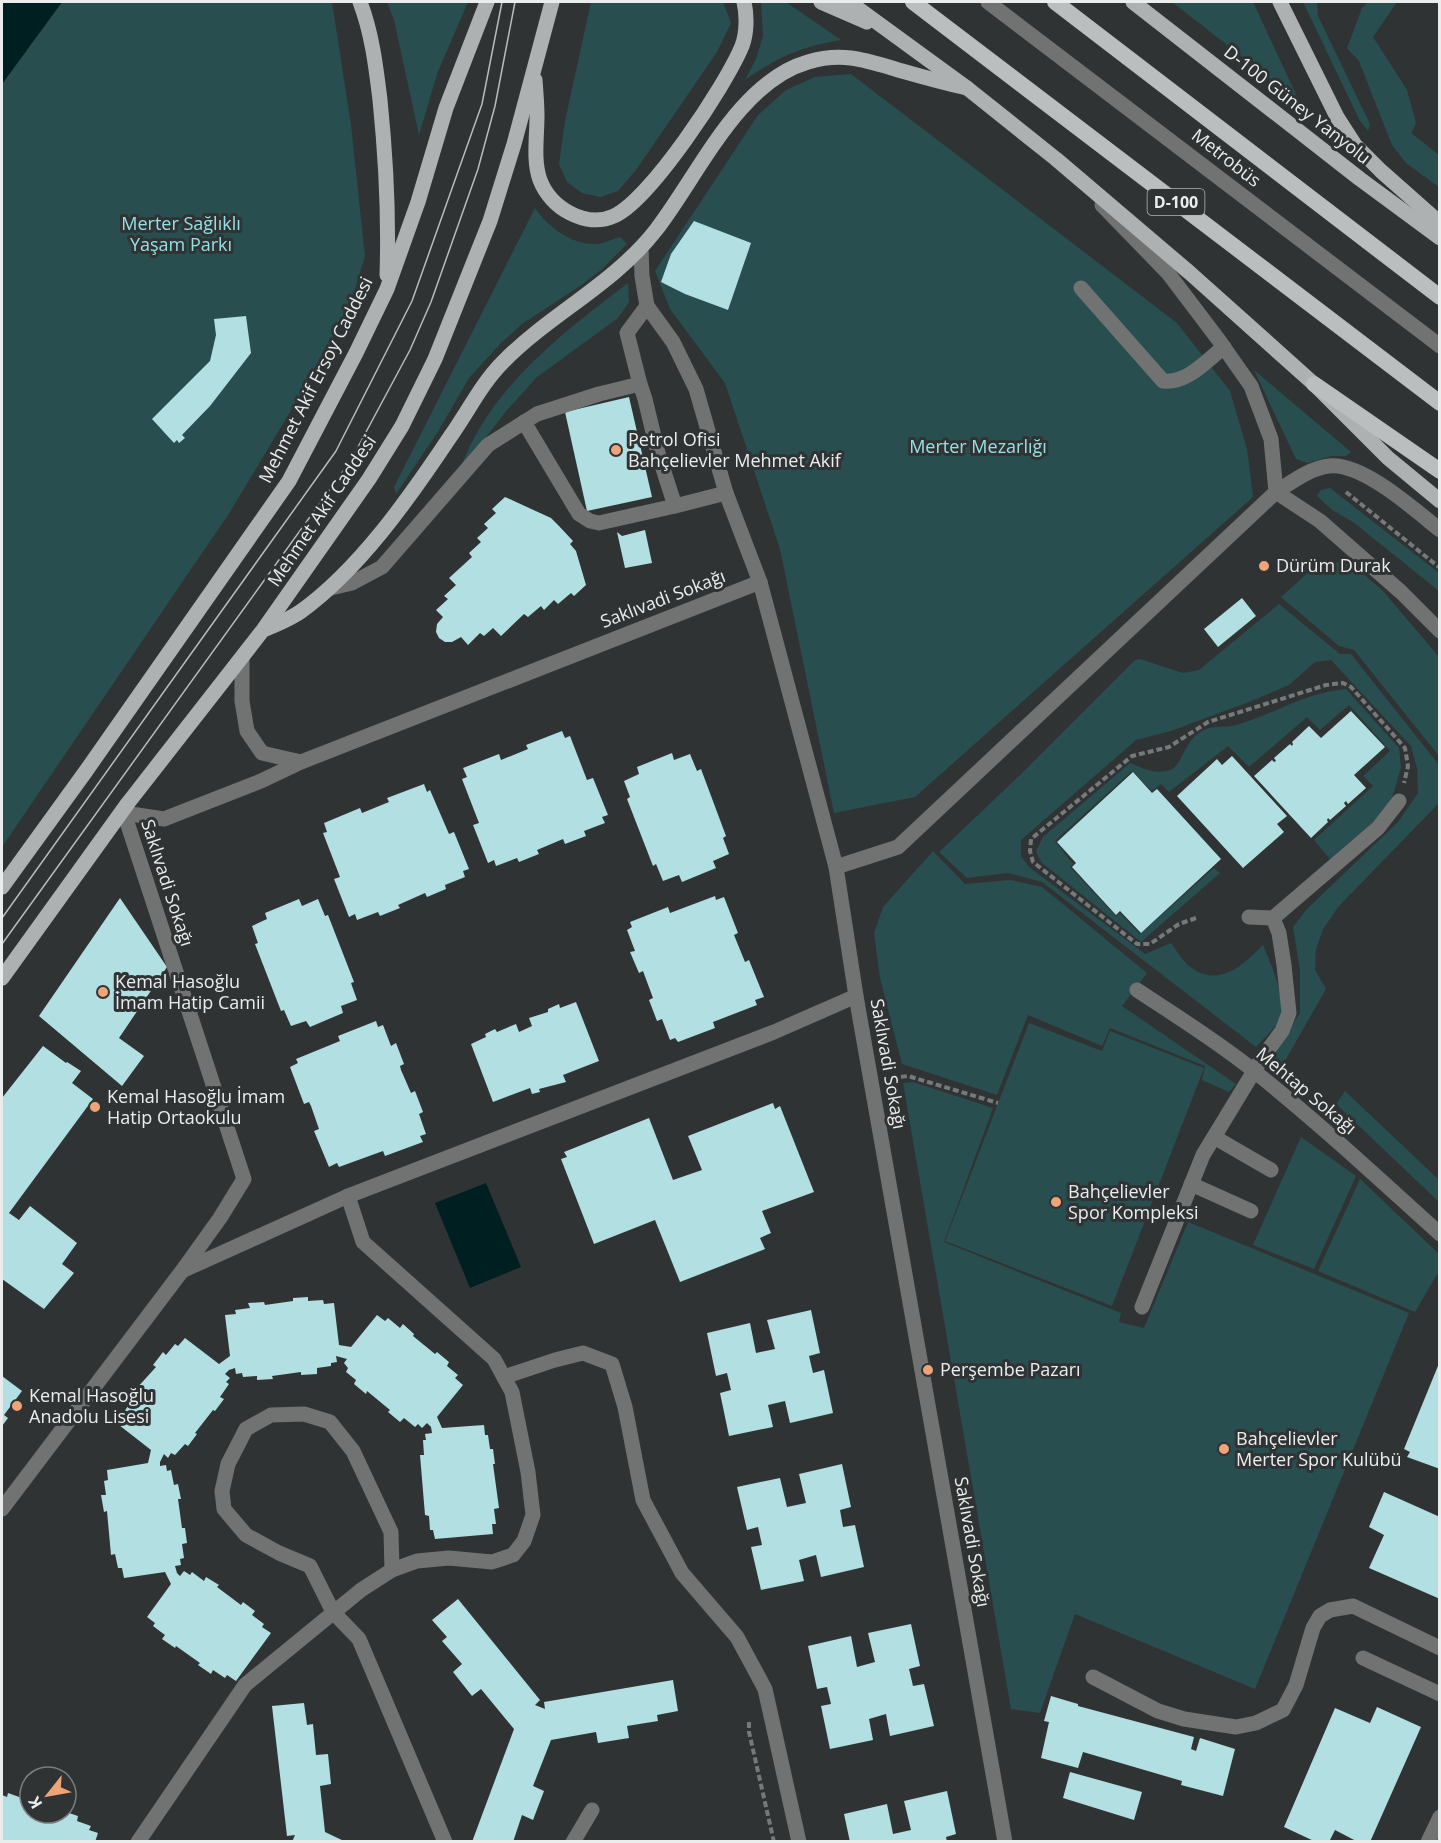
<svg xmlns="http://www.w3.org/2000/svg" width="1441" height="1843" viewBox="0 0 1441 1843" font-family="'Open Sans',sans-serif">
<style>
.green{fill:#284e50}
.water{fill:#001f21}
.building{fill:#b2dfe1}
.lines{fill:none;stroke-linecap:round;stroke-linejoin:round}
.path{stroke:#76797a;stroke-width:4;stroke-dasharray:6 3;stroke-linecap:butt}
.service{stroke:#717272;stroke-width:15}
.minor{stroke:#717272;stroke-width:15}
.primary{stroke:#aeb1b1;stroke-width:15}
.trunk{stroke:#babebe;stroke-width:16}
.tram{stroke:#b9bbbb;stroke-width:1.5}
.poi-dot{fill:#efa378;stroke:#303334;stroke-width:2}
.labels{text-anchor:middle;stroke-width:6;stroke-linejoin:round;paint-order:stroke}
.shield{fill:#303334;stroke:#b3b5b6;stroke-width:1.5}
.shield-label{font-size:16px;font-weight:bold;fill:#ebeded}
.street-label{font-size:18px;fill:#ebeded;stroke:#303334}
.park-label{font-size:18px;fill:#94e1e5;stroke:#303334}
.poi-label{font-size:18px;fill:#ebeded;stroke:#303334;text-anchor:start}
</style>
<rect width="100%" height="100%" fill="#303334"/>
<!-- green -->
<g class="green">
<path d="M62,2H332L351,125L365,256L352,299L323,357L230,512L2,847V84Z"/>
<path d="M387,2H468L437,74L419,135L394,20Z"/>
<path d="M591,2H723L731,23L717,52L636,170L618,191L600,197L582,193L567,182L559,164L565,121Z"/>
<path d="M761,2H786L841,40C800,47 780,56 745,80L756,59L763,36Z"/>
<path d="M1172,2H1253L1299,101Z"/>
<path d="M1303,2H1317L1318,16L1370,124L1368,131L1359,119Z"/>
<path d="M1368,2H1397L1373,37L1407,90L1416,123L1411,133L1439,155V187L1406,163L1392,145L1359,61L1347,48L1362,8Z"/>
<path d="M851,74L1177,323L1230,391L1247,449L1253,497L915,797L834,813L780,549L725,383L670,309L655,271L758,115L786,90L815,77Z"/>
<path d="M535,208C548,227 572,245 596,244C604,244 612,239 620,237L627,244L601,270L580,286L522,324L501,343L469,378L439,430L396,494L394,487Z"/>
<path d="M628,283L629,302L618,318L537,377L507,410L459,472C489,388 560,335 628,283Z"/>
<path d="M1254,370L1351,452L1346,456H1332L1307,463L1296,459Z"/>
<path d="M1330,488L1439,573V591L1353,522L1332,510L1317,496L1321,490Z"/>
<path d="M1335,562L1353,565L1383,591L1439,657V756L1354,650L1339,646L1281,597L1313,568Z"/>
<path d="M1279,604L1340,654H1351L1439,765V803L1339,906L1323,929L1316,949L1315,970L1326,989L1282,1066L1270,1058L1300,1013V971L1293,927L1307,909L1398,822L1418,793L1417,768L1411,746L1331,660L1315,662L1289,685L1254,700L1171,731L1136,740L1021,840V856L1029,867L1145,954L1171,943C1176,950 1182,960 1189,966C1218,989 1242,966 1263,945C1270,962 1287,1000 1280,1018C1276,1028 1263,1039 1256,1047L1042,882L1008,873L967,878L939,852L1018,777L1135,660L1140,659L1183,673L1199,670Z"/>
<path d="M1346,689L1399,748L1401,768L1392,798L1378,818L1330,859L1314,840L1373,786L1363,776L1390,751L1349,705L1320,730L1307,717L1249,767L1228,746L1169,792L1161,784L1152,791L1132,771L1055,841L1073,864L1070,867L1116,916L1120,913L1140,934L1214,868L1220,873L1141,942L1041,862L1036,851L1043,837L1130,763C1143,768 1155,775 1170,770C1182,766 1184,742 1200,732C1213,724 1223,729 1236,725C1266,717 1293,700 1323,693C1330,691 1338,690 1346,689Z"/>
<path d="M933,851L965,884L1011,880L1042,887L1147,973L1122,1006L1236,1084L1229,1092L1202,1080L1205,1066L1110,1028L1102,1046L1028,1015L997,1095L902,1064L880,978L874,933L883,907Z"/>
<path d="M1029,1023L1102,1051L1110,1031L1204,1068L1112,1306L945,1241Z"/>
<path d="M913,1082L993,1108L944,1242L1121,1313L1119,1322L1144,1328L1188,1222L1409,1313L1255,1689L1075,1614L1040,1713L1011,1709L903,1083Z"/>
<path d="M1345,1091L1439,1180V1202L1336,1104Z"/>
<path d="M1301,1137L1356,1176L1314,1269L1253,1245Z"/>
<path d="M1360,1179L1439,1254V1271L1415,1312L1318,1271Z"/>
</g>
<!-- water -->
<g class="water">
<path d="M2,2H62L2,84Z"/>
<path d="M486,1183L521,1267L470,1288L435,1203Z"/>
</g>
<!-- building -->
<g class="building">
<path d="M694,221L751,243L728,310L685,294L661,282L671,254Z"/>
<path d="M246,316L251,353L210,406L182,435L185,438L179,443L177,440L174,443L152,419L210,361L216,335L214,319Z"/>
<path d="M629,397L652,497L587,511L565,412Z"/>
<path d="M505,497L551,518L559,526L573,541L570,544L576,551L586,585L574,596L571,593L558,604L554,600L544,610L541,606L528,617L524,614L501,636L493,628L484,636L480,633L468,645L461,637L452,642H445L439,638L436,632L437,624L443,617L436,610L448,599L444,596L456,585L449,578L472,557L469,553L481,542L477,538L488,528L484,524L496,513L492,509Z"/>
<path d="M645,530L652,563L625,568L617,532L622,536Z"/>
<path d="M1242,598L1256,616L1218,647L1204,629Z"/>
<path d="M1351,711L1385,747L1354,775L1366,788L1348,804L1346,801L1344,803L1346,806L1330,820L1328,818L1327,820L1328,822L1311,838L1254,776L1272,760L1274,762L1276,761L1274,758L1290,744L1292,746L1293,744L1292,742L1309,726L1321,738Z"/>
<path d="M562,731L565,738L570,736L587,780L593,778L608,815L602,817L605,823L584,831L586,836L565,844L563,839L537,850L539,854L519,862L517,858L496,866L494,860L488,863L473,825L479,823L462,779L467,777L463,768L499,754L501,760L528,749L526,745Z"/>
<path d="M672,753L674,760L690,754L697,771L701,769L726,836L723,838L729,854L713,861L716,868L682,882L679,875L663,881L656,864L653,866L627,799L630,797L624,781L639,774L637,767Z"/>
<path d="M1232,756L1287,816L1277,824L1284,832L1243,868L1177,796L1217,759L1222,765Z"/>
<path d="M1133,772L1152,793L1157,789L1221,859L1141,933L1120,911L1116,915L1072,867L1076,863L1057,842Z"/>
<path d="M424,784L427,792L430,790L449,834L454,832L469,869L463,871L465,877L445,885L446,889L427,897L425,893L398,905L400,908L380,916L378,912L357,920L355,914L349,917L334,879L340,877L323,833L327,832L324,823L360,808L362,813L389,802L387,798Z"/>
<path d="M715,896L716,900L724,897L738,933L734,935L745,962L749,960L764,997L755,1000L757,1005L713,1022L715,1028L678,1042L675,1038L670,1040L662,1019L657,1021L649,1000L653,998L643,971L639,973L630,952L635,951L627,930L632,927L630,922L668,907L670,913Z"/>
<path d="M120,898L167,967L119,1038L144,1056L122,1086L39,1016Z"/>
<path d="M299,899L302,906L318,899L325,916L328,915L354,982L351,983L357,1000L341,1006L343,1013L310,1027L306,1021L291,1026L284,1010L281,1011L255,944L258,943L252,926L267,919L265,913Z"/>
<path d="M576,1002L599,1061L563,1075L566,1082L539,1089L540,1092L532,1094L530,1088L493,1102L471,1044L486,1037L485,1034L495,1029L497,1032L516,1024L519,1032L532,1026L529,1018L548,1012V1009L559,1004L560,1008Z"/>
<path d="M376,1021L378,1027L383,1025L391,1046L396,1043L404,1064L400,1066L401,1070L411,1093L415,1091L423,1112L419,1114L426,1134L420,1136L423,1142L385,1156L383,1151L339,1167L337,1163L329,1167L314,1131L319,1129L311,1106L309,1102L304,1104L290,1067L298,1063L296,1059L340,1041L338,1036Z"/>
<path d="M43,1046L66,1063L67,1062L81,1071L72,1083L93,1099L9,1213L19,1220L30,1206L77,1243L62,1264L74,1273L44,1309L2,1279V1098Z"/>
<path d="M773,1103L775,1109L780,1106L814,1192L762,1211L771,1233L760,1238L765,1249L680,1282L655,1220L594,1244L561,1159L567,1157L564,1152L649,1118L673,1180L702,1170L688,1136Z"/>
<path d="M308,1297V1301L323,1300L324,1304L334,1303L339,1345L351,1347L377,1315L385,1321L388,1318L400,1328L403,1324L414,1334L413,1336L435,1354L437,1352L449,1362L447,1366L458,1375L455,1378L463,1385L437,1417L442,1428L484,1425L485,1435H488L490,1449H493L495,1464H493L499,1508L494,1509L496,1524H492L493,1534L435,1539L433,1530H430L429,1516L425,1515L420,1455H424L423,1440H426L425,1434L432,1433L431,1427L427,1423L422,1428L418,1424L415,1427L404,1418L400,1422L388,1412L390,1410L367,1391L366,1394L354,1384L356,1380L346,1372L348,1368L344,1363L347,1359L336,1356L337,1362L331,1363V1366L317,1368V1374L301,1375V1372L272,1376L273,1379L257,1380V1376L243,1377L242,1373L236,1374L235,1368L229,1370L225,1374L230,1378L226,1382L229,1384L220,1397L224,1399L215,1411L213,1410L195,1433L197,1434L188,1446L185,1444L175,1455L171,1453L168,1458L164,1454L160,1462V1466L166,1465L167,1471L171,1470L174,1485L178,1484L181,1499H178L182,1528H185L187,1543L182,1544L184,1558L180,1559L181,1565L175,1566L177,1573L180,1576L184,1571L190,1575L192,1572L204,1581L206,1577L219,1585L217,1587L241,1605L243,1602L255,1611L252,1615L264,1624L262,1627L271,1633L236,1681L227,1675L225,1678L213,1670L211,1674L198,1665L200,1663L176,1646L175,1648L162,1639L165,1635L153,1626L155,1623L147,1617L171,1584L165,1572L124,1578L122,1568H118L115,1554L111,1555L107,1511L104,1512L101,1495H106L104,1481L108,1480L107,1470L148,1463L151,1450L119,1425L125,1417L122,1415L130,1403L126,1400L156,1367L153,1365L163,1352L166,1355L175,1344L178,1346L185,1338L219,1364L230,1356L225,1315L236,1314L235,1310L250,1308L248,1303L264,1302L265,1305L293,1301V1298Z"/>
<path d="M811,1310L820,1353L809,1356L813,1373L824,1370L833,1413L790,1423L785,1401L768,1405L773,1427L729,1436L720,1393L731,1390L727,1373L716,1376L707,1333L750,1323L756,1353L775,1349L767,1320Z"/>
<path d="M1440,1361V1469L1407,1457L1410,1452L1404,1449Z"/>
<path d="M2,1376L22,1391L4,1415L8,1418L2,1426Z"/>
<path d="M842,1464L851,1507L840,1510L843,1527L855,1525L864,1567L821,1577L816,1555L799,1560L804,1581L761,1590L751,1547L762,1545L758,1527L747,1530L737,1487L780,1478L787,1507L806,1503L799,1474Z"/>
<path d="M1384,1492L1440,1517V1599L1369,1568L1384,1535L1369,1527Z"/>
<path d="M458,1599L540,1700L535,1705L545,1709L544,1702L673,1680L678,1711L657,1715L658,1721L627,1726L629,1738L598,1743L596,1732L551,1740L533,1786L544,1791L533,1820L522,1815L513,1842H472L514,1729L481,1689L472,1696L453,1672L462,1664L442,1641L447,1637L432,1620Z"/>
<path d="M911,1624L920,1666L909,1669L913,1686L924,1684L934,1726L890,1736L886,1714L869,1719L873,1740L830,1749L821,1706L831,1704L827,1687L817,1689L808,1646L851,1636L857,1667L875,1662L868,1633Z"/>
<path d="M1051,1696L1078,1704V1706L1194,1737L1191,1749L1196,1751L1200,1738L1235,1749L1223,1796L1181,1785L1182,1781L1083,1752L1078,1768L1041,1758L1049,1722L1044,1721Z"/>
<path d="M304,1703L307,1725L313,1724L316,1755L328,1754L331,1784L320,1786L325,1832L346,1842H292L295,1835L287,1836L272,1706Z"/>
<path d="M1377,1707L1421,1727L1370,1842H1358L1335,1830L1329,1842H1316L1284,1827L1335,1708L1370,1723Z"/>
<path d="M1070,1772L1142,1792L1134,1820L1063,1798Z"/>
<path d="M947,1791L956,1834L946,1837L947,1842H850L844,1814L887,1804L893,1834L911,1830L904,1801Z"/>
<path d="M8,1793L22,1798L24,1794L30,1797V1813L64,1814L66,1812L78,1816L77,1821L91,1826L89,1830L98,1833L95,1842H2V1795L7,1797Z"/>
</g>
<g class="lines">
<!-- path -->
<g class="path">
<path d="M1346,492L1440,568"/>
<path d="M1196,918L1179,924L1150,944H1137L1033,862L1030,851L1031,839L1132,756L1169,747L1208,722L1326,685L1343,683L1351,687L1405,748L1408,766L1404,783"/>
<path d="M892,1078L908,1076L998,1103"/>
<path d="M749,1722V1732L774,1842"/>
</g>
<!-- service -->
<g class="service">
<path d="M988,2L1440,346"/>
<path d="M1081,288L1163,381C1187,384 1206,361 1224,347"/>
<path d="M640,384L627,333L647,306"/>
<path d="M524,422L579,514L590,521L599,523L675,506"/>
<path d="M331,588L352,583L382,567L488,445L537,414L599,394L640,384L645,399L658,453L675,506L726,493"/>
<path d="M1249,917L1273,918L1378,828L1399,801"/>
<path d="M1214,1137L1271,1170"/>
<path d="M1191,1184L1251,1211"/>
<path d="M1142,1307L1203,1155L1262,1058L1282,1031L1289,1013L1284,965L1279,933L1273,918"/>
<path d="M504,1377L555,1360L583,1353L612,1364L625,1407L643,1500L682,1573L737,1637L765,1689L799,1842"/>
<path d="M392,1570L391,1532L353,1451L330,1422L304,1414L271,1415L246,1429L228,1464L222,1491L224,1509L246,1535L279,1553L310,1566L333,1612L359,1639L445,1842"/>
<path d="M1363,1658L1440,1694"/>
<path d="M1093,1677L1158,1711L1184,1719L1236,1727L1256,1723L1283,1710L1296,1685L1313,1628L1320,1616L1330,1610L1353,1606L1440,1648"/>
<path d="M138,1842L245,1685L361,1590L392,1570L417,1561L449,1558L492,1562L513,1555L524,1541L533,1515L528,1472L512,1392L494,1359L363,1242L348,1196"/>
<path d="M573,1842L592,1810"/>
</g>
<!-- minor -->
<g class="minor">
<path d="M1102,205L1168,273L1218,339L1251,386L1271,439L1276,492"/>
<path d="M641,248L642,276L647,306L673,342L696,389L726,493L760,582"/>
<path d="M1276,492L1320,521L1401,592L1440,631"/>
<path d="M242,658V701L247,731L262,753L301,762"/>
<path d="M836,867L898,847L1276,492C1292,482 1310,468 1329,466C1362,462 1415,510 1440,530"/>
<path d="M1137,990C1176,1016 1217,1041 1254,1071C1318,1122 1379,1179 1440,1234"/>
<path d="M184,1270L348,1196L774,1032L856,996"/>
<path d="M2,1509L182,1271L220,1218L244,1179L124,813L164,819L261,781L301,762L760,582L836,867L856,996L1005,1842"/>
<path d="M1428,1842L1440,1817"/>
</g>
<!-- primary -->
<g class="primary">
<path d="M360,2C372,33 376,67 380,100C386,159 389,216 387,275"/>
<path d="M821,2L867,22"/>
<path d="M849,2L967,88L1056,159L1190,273L1314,384L1388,458L1440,501"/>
<path d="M1133,2L1360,179L1440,238"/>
<path d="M1280,2L1337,117L1355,145L1381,171L1440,223"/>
<path d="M535,80C536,92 537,104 537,116C537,137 533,161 540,180C550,207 585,229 614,216C650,200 726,85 742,46C747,33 747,15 744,2"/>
<path d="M266,629C277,624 290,619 300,612C359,570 410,497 450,437C468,412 481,384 503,362C550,314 614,284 656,230C698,176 738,82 808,62C844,51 868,61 902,71C923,77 945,83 967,88"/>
<path d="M2,887L86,771L289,481L356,353L387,289L418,202L446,108L487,2"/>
<path d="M2,978L128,803L263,630L369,479L402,426L435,359L490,221L514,144L552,2"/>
</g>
<!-- trunk -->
<g class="trunk">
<path d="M913,2L1440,403"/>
<path d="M1055,2L1440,297"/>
<path d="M1314,384L1440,471"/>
</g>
<!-- tram -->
<g class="tram">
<path d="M2,918L336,451L412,301L482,104L502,2"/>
<path d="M2,944L351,460L410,350L431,302L478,169L495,106L515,2"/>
</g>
</g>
<!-- markers -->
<g class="poi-dot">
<circle cx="616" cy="450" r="6"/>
<circle cx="1264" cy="566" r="6"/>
<circle cx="103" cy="992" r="6"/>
<circle cx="95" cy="1107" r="6"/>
<circle cx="1056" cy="1202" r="6"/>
<circle cx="928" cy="1370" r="6"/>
<circle cx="17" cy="1406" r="6"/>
<circle cx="1224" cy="1449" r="6"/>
</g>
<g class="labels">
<!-- shield labels -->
<rect class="shield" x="1147.5" y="189" width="57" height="26" rx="4.5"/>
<g class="shield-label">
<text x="1176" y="208">D-100</text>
</g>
<!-- street labels -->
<g class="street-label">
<text transform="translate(1297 105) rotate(38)" y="6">D-100 Güney Yanyolu</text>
<text transform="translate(1226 158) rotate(38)" y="6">Metrobüs</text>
<text transform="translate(316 380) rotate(-63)" y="6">Mehmet Akif Ersoy Caddesi</text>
<text transform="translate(322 511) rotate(-56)" y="6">Mehmet Akif Caddesi</text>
<text transform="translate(663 599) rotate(-21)" y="6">Saklıvadi Sokağı</text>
<text transform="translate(167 883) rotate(72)" y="6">Saklıvadi Sokağı</text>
<text transform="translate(888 1064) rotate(80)" y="6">Saklıvadi Sokağı</text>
<text transform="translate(1306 1091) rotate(40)" y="6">Mehtap Sokağı</text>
<text transform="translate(972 1542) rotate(80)" y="6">Saklıvadi Sokağı</text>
</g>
<!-- park labels -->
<g class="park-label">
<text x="181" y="230">Merter Sağlıklı<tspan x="181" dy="21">Yaşam Parkı</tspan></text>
<text x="978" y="453">Merter Mezarlığı</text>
</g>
<!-- poi labels -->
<g class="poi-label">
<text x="628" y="446">Petrol Ofisi<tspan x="628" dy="21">Bahçelievler Mehmet Akif</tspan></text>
<text x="1276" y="572">Dürüm Durak</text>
<text x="115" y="988">Kemal Hasoğlu<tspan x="115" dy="21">İmam Hatip Camii</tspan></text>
<text x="107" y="1103">Kemal Hasoğlu İmam<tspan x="107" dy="21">Hatip Ortaokulu</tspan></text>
<text x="1068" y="1198">Bahçelievler<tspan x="1068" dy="21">Spor Kompleksi</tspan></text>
<text x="940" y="1376">Perşembe Pazarı</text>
<text x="29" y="1402">Kemal Hasoğlu<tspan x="29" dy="21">Anadolu Lisesi</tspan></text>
<text x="1236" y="1445">Bahçelievler<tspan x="1236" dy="21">Merter Spor Kulübü</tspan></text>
</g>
</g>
<!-- border -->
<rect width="1441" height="1843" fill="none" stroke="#ebeded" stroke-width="6"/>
<!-- north arrow -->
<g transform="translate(48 1795) rotate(239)"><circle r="28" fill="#303334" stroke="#7b7d7e" stroke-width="1.5"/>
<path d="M0-4.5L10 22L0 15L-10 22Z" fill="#efa378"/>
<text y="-9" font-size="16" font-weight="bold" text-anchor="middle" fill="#ebeded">K</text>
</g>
</svg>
